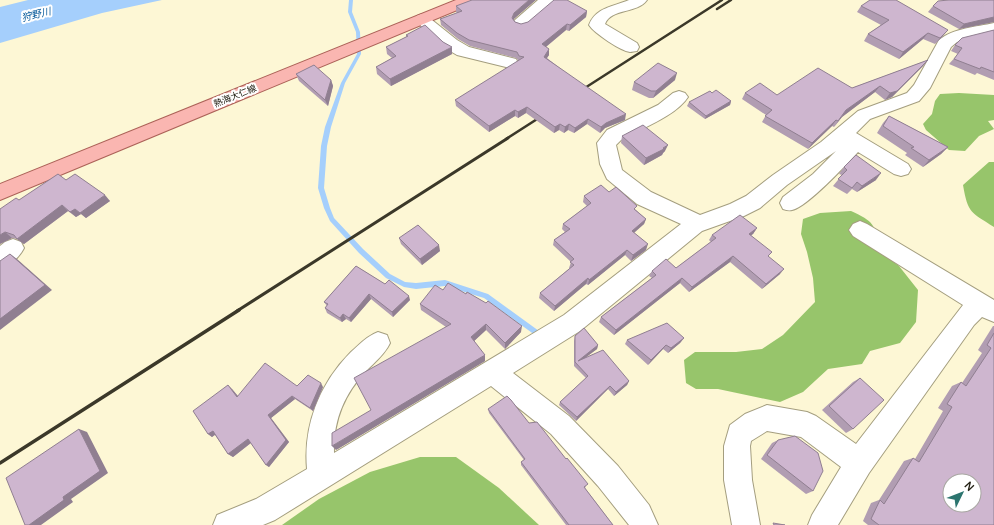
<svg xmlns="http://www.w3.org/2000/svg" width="994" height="525" viewBox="0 0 994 525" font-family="Manrope,'Noto Sans JP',sans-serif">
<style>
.forest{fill:#97c56b}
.water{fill:#a5cffc}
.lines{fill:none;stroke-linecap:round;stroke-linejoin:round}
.stream{fill:#a5cffc;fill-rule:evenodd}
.minor-casing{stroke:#a49e7f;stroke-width:2}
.major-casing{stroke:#ac6258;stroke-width:2}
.minor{fill:#fff;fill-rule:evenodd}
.major{fill:#fab6b1;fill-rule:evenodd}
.rail-far2{stroke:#3b3829;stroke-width:2.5}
.rail-far1{stroke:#3b3829;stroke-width:3}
.rail{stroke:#3b3829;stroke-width:3.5}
.wall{fill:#b19db2}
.shaded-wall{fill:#907f91}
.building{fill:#ceb6cf;stroke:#907f91;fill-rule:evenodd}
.labels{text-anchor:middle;stroke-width:4;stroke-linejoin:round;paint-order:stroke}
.far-street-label{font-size:9px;fill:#232014;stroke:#fff}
.far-water-label{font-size:10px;font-style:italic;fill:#05599a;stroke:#fff}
</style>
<rect width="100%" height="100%" fill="#fdf7d5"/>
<!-- forest -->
<g class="forest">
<path d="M959,93L994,95V120L988,121L994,129L979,136L965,151L949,150L926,130L923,124L932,114L935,101L940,94Z"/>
<path d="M989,162H994V227C971,212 968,214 963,185Z"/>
<path d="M851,211C873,221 877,225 877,249L899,266L918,290L916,322L900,343L870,351L862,364L828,369L803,392L780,402L718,389H696L686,383L684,360L695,352H736L762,349L783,335L815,302L813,278L807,252L801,234L803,219L820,213Z"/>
<path d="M420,457H456L499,488L539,525H282L319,499L370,472Z"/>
</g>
<!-- water -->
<path class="water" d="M28,0H162L102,13L0,43V7Z"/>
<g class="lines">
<!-- stream -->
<path class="stream" d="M349,0H353L352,12L360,32L361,54L345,83L331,127L327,146L324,188L330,208L334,218L363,249L390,274L405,282L416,283L445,280L488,294L539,331L540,333L539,335L537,336L535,335L484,298L445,286L416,289L404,287L386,278L359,253L330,221L324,208L318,188L321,146L325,127L341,83L357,54L356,32L348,12Z"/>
<defs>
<g id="minor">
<path d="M538,0H554V3L527,26L521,28L515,26L513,23L515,20Z"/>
<path d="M629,0H647C637,14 611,8 605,24L637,43L639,47L637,51C635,51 632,52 630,52C621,51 594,33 589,25C596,7 613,7 629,0Z"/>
<path d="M422,14L427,16L457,40L469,47L516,59L518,63L516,67L510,68L457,55L445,48L417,22L414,19L417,16Z"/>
<path d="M994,23V33L962,40L957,42L951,47L930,88L919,101L870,119L856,133L908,164L911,169L908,174L901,176L894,174L858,152C846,165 807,207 792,210C789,211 786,210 783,209L780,203L783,197L813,174L836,151L787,185L760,208L744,216L702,231L580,331L513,373L569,416L618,466L649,505L658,525H629L598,486L551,434L491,386L275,520L263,525H213L217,515L256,499L307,469C303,425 320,383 351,352C360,344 367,336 378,332L387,335L390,343C385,354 375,362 366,371C344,394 333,421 334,453L564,315L681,224L637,204L607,179L600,164L597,143L607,130L658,105L673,93L679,91L685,93L688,97C676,116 640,129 621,140L616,145L622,170L651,192L700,215L730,204L746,196L773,175L821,142L858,111L907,93L914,85L939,40C954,28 976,27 994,23Z"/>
<path d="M860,221L867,224L994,300V322L982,317L974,325L869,473L838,525H808L812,515L841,467L801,437L767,431L751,441L750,446L752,480L760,525H732L724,480V446L730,425L745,414L767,405L807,412L816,416L856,444L963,305L853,236L849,230L853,224Z"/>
<path d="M13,239L21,242L24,248C19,258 10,265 0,268V246L5,242Z"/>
</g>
<path id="major" d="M456,0H477L474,3L0,200V184Z"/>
</defs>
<!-- minor casing -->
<use href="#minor" class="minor-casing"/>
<!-- major casing -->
<use href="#major" class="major-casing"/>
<!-- minor -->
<use href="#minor" class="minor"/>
<!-- major -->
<use href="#major" class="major"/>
<!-- rail-far2 -->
<g class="rail-far2">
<path d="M717,9L731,0"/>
<path d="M577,93L722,0"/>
<path d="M506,139L545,114"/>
</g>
<!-- rail-far1 -->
<path class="rail-far1" d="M237,311L508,138"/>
<!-- rail -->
<path class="rail" d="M0,463L239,310"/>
</g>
<!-- wall -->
<g class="wall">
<path d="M994,0V22L959,29L928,12L933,6Z"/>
<path d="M456,6L514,19L513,20L515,22L521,24L587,11L586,17L569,31L566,30L546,47L549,55L547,58L625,120L605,128L600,133L587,124L574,133L568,130L564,133L559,130L554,133L526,113L518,118L515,116L489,132L456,106L455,100L519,61L516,58L470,46L458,39L441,25L440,19L457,13L456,12Z"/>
<path d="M861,6L943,36L935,44L923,39L899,59L864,41L868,34L881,25L857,12Z"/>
<path d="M994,30V80L977,73L975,75L949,64L958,54L951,51L955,45Z"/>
<path d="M406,35L452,54L391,86L377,74L376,67L392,58L387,54L386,47L406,37Z"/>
<path d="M928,60L923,66L892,97L885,100L875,92L842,117L834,127L832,126L808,149L762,122L766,115L742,99L745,93L777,95L852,88Z"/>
<path d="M296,74L331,80L333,86L328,106L299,81Z"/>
<path d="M675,80L653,98H649L632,90L634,82Z"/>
<path d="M712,93L731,101L730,105L705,119L687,106L689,102Z"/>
<path d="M889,116L948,147L941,154L923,167L905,155L907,153L877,133L883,123Z"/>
<path d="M622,136L665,151L663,153L662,155L644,165L621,143Z"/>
<path d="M844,167L876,180L857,192L852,189L847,194L833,186L842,175L839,174Z"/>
<path d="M66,180L110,201L86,218L81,214L76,217L68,211L24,244L17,239L12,238L0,244L19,200Z"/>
<path d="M609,192L636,210L646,219L644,224L634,233L646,250L631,261L625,255L588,285L586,284L554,311L539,298L540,293L570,268H569L571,262L553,245L554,240L565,232L562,229L563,224L587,206L583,202L584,196Z"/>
<path d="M757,228L753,234L751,235L769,257L780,274L762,289L730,262L689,292L680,283L614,335L599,322L601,317L652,278L649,276L652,271L676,268L711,242L709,240L712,235Z"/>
<path d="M399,238L440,251L422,265L401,244Z"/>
<path d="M356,266L410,300L393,317L371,299L351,322L346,319L342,322L327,313L325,308L327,306L324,302Z"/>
<path d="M443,290L521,332L505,349L486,330L474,341L485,361L336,450L446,327L421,310L420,304Z"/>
<path d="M993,326H994V525H868L863,521L871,503L879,500L904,461L913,458L915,459L943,411L938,408L952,386L961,382L962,383L982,353L978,350Z"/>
<path d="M575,336L598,345L597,349L586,357L629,381L627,385L614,396L608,389L576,421L559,405L560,402L586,378L574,366V341Z"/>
<path d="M684,338L680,343L668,353L663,349L648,365L625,344L627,340Z"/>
<path d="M860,378L853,429L846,433L822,410L853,382Z"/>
<path d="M297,386L323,387L313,411L295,399L271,418L289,442L269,467L266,465L251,443L233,457L228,454L215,435L212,437L208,434L232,389L238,396Z"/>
<path d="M488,409L529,423L586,486L585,488L613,525H566L521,465V462L524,460L489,413Z"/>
<path d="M778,440L813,491L806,494L761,459L772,443Z"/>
</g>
<!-- shaded-wall -->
<g class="shaded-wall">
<path d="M529,0H536L514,19L512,24V18L514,13Z"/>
<path d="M587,11L586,17L569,31L570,25Z"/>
<path d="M994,17V22L959,29L964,24Z"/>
<path d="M567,24L566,30L542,50V44Z"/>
<path d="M948,30L943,36L935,44L940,38Z"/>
<path d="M928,33L923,39L899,59L903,52Z"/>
<path d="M452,47V54L391,86L390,79Z"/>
<path d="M549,49V55L544,62V57Z"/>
<path d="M928,60L923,66L892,97L885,100L890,93Z"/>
<path d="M677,73L675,80L653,98L656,91Z"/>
<path d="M331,80L333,86L328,106L325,100Z"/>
<path d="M880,86L875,92L842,117L834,127L846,110Z"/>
<path d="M731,101L730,105L705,119L706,116Z"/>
<path d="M527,107L526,113L518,118V112Z"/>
<path d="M515,110V116L489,132V126Z"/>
<path d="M626,114L625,120L605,128L600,133L601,127L606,123Z"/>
<path d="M588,119L587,124L574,133L575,128Z"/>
<path d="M836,120L832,126L808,149L812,143Z"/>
<path d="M560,124L559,130L554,133L555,127Z"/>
<path d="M569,124L568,130L564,133L565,127Z"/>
<path d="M668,145L665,151L663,153L662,155L644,165L646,158Z"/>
<path d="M948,147L941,154L923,167L929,160Z"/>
<path d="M881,173L876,180L857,192L862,186Z"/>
<path d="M105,195L110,201L86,218L80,213Z"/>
<path d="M62,205L68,211L24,244L17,239Z"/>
<path d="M75,209L81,214L76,217L70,212Z"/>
<path d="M646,219L644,224L630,236L632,231Z"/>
<path d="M757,228L753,234L746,239L749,234Z"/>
<path d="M5,232L12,238L0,244V235Z"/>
<path d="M648,244L646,250L631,261L633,255Z"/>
<path d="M439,245L440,251L422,265L420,259Z"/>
<path d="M627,250L625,255L588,285L589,280Z"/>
<path d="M10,254L17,259L52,290L0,330V319Z"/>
<path d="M733,256L730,262L689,292L692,287Z"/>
<path d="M784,269L780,274L762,289L766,284Z"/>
<path d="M588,278L586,284L554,311L555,306Z"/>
<path d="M682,278L680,283L614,335L616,330Z"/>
<path d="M369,294L371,299L351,322L349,318Z"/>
<path d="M409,296L410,300L393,317L392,312Z"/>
<path d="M343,314L346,319L342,322L340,318Z"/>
<path d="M486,324V330L472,343L471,337Z"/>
<path d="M522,326L521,332L505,349V343Z"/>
<path d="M684,338L680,343L668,353L671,348Z"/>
<path d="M598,345L597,349L577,364L578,361Z"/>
<path d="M666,345L663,349L648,365L651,360Z"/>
<path d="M485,355V361L336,450L332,446Z"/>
<path d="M629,381L627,385L614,396L616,392Z"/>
<path d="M321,383L323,387L313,411L310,408Z"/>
<path d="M228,385L232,389L241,400L237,397Z"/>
<path d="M610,386L608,389L576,421L577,417Z"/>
<path d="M292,396L295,399L271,418L289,442L269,467L266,465L268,415Z"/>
<path d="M79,429L87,432L108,473L71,499L73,502L41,525H29L63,497Z"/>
<path d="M213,431L217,433L212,437L208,434Z"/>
<path d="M248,439L252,442L233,457L228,454Z"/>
</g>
<!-- building -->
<g class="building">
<path d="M472,0H529L514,13L512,18L515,22L521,24L528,22L554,0H567L587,11L570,25L567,24L542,44L549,49L544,57L626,114L606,123L601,127L588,119L575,128L569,124L565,127L560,124L555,127L527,107L518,112L515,110L489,126L455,100L524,57L519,56L517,52L469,40L457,33L440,19L462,11L456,6Z"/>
<path d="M870,0H896L948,30L940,38L928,33L903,52L868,34L889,20L861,6Z"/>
<path d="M949,0H994V17L964,24L933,6L938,1Z"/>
<path d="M425,25L443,42L452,47L390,79L376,67L396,56L386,47L408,36L406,35Z"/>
<path d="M994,30V72L981,67L980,69L954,59L962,48L955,45L962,38Z"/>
<path d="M928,60L897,91L890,93L880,86L846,110L838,121L836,120L812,143L765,116L772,110L745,93L760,83L777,95L818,68L852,88Z"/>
<path d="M658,63L677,73L656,91H651L634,82Z"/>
<path d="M314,65L331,80L325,100L296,74Z"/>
<path d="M716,90L731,101L706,116L689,102L710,91L712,93Z"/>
<path d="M889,116L948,147L929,160L911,148L914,147L883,126Z"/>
<path d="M643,125L668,145L663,148L664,149L646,158L622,136Z"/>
<path d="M856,155L881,173L862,186L857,182L852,188L838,179L847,170L844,167Z"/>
<path d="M58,174L66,180L75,174L105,195L80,213L75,209L70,212L62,205L17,239L14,235L5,232L0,235V209L16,198L19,200Z"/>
<path d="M601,185L609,192L616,187L637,206L634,209L646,219L632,231L648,244L633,255L627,250L589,280L588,278L555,306L540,293L574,265L570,262L574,259L554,240L570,229L563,224L591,203L584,196Z"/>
<path d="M740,215L757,228L749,234L772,252L768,256L784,269L766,284L733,256L692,287L682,278L616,330L601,317L656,275L652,271L666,259L676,268L716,238L712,235Z"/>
<path d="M418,225L439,245L420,259L399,238Z"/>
<path d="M10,254L45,285L0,319V261Z"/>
<path d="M356,266L385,284L389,280L409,296L392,312L369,294L349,318L343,314L340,318L325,308L328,304L324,302Z"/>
<path d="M448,283L466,294L467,292L486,303L488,301L522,326L505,343L486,324L471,337L485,355L332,446V433L371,410L354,378L451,324L420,304L435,285L443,290Z"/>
<path d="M667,323L684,338L671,348L666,345L651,360L627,340Z"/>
<path d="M584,328L598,345L578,361L603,350L629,381L616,392L610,386L577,417L560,402L588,376L575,362V336Z"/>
<path d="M994,333V525H879L871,519L880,500L884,504L913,458L919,462L952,407L947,404L961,382L966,386L991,348L987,345ZM950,481H974V505H950Z"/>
<path d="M265,363L297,386L308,375L321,383L310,408L292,396L268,415L286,440L266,465L248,439L228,454L213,431L208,434L193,411L228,385L237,397Z"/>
<path d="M860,378L884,400L853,429L829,406Z"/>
<path d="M507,396L511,400L529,423L537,422L566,459L567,458L588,484L584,487L613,525H569L521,462L525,459L488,409Z"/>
<path d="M79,429L100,471L63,497L64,500L29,525H25L6,478Z"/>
<path d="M795,436L818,453L823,471L813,491L767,455L778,440Z"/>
<path d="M773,523L785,525H774Z"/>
</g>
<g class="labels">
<!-- far-street labels -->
<g class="far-street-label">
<text transform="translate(235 96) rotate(-22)" y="3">熱海大仁線</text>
</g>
<!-- far-water labels -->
<g class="far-water-label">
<text transform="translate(36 14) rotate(-14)" y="4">狩野川</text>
</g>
</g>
<!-- north arrow -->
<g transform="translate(962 493) rotate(47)"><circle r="19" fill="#ffffff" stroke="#a7a6a1"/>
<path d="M0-3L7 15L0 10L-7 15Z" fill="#2c756f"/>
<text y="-6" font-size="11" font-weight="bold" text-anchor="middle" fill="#232014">N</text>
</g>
</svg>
